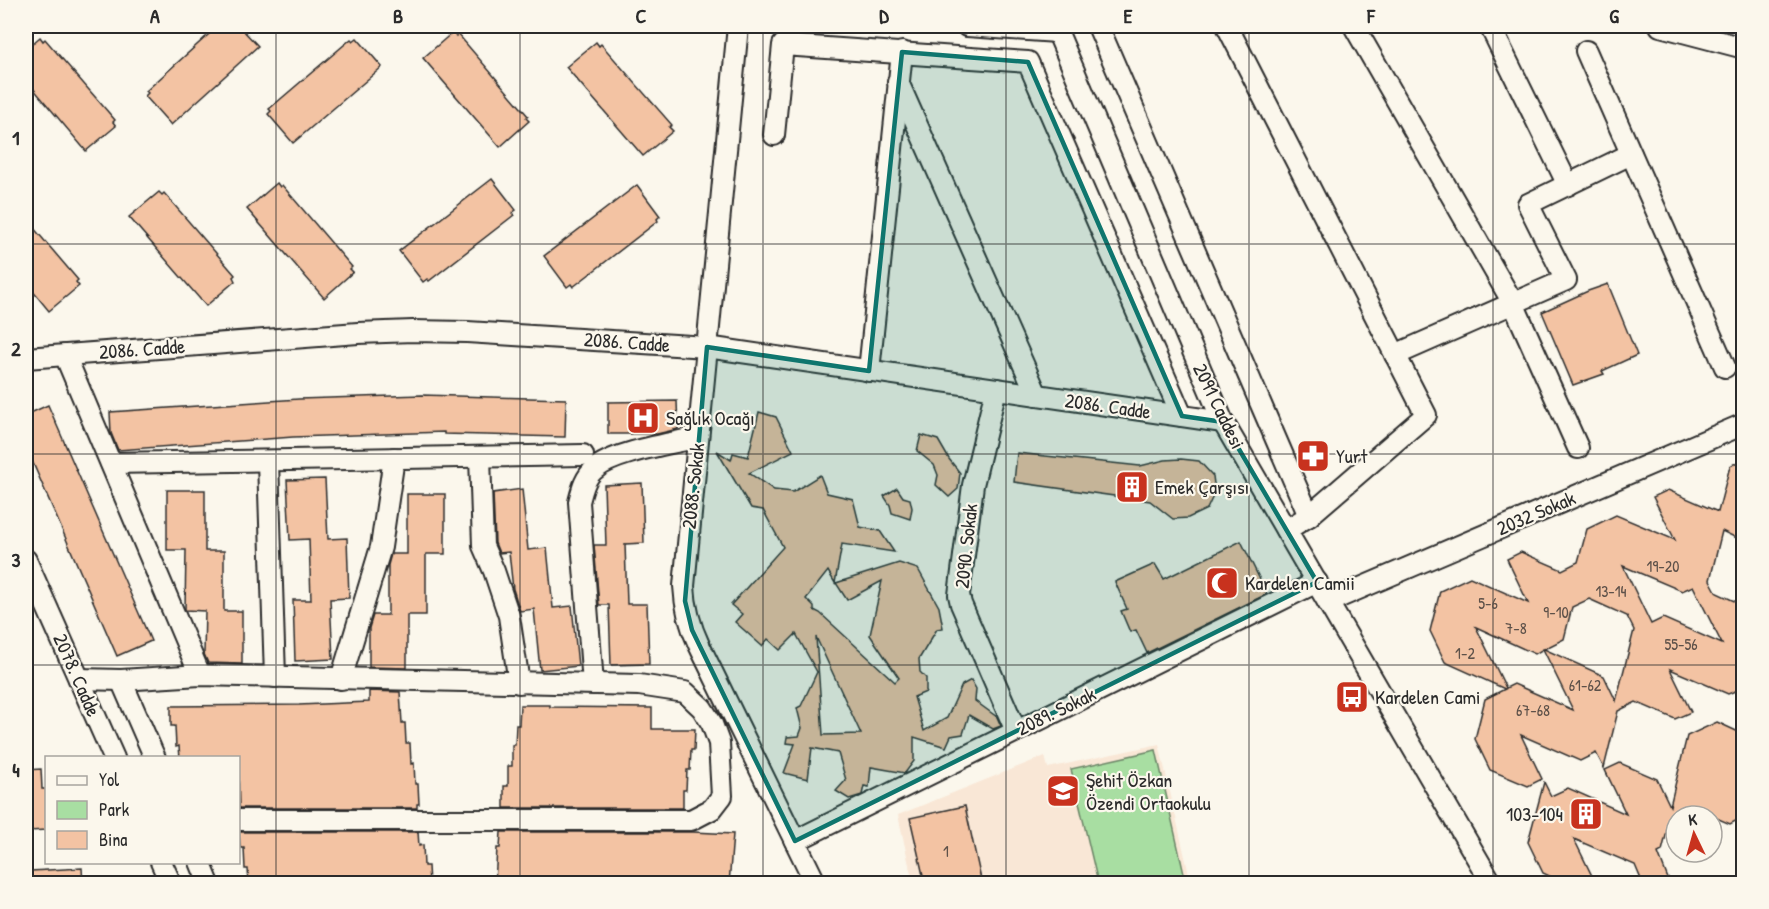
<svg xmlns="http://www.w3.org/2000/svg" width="1769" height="909" viewBox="0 0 1769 909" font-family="'Patrick Hand',sans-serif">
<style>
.built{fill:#f9e7d6}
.green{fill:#a8dea2;stroke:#6a8466;stroke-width:1.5}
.building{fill:#f3c3a3;stroke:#2b2b2b;stroke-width:1.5;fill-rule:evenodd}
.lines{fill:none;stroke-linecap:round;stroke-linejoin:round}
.minor-casing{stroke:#2b2b2b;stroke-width:24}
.minor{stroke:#fbf7ec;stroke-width:20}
.marked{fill:#0f766e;fill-opacity:0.2;stroke:#0f766e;stroke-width:4.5;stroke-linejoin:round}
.grid{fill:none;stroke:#2b2b2b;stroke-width:1.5;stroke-opacity:0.55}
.labels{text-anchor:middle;stroke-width:4.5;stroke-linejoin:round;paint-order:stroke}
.number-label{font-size:16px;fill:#5d5149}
.street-label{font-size:20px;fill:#2b2b2b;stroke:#fbf7ec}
.poi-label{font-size:20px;fill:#2b2b2b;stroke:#fbf7ec;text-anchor:start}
.neatline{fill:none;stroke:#2b2b2b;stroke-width:2}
.grid-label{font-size:20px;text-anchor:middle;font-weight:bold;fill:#2b2b2b}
</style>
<rect width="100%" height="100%" fill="#fbf7ec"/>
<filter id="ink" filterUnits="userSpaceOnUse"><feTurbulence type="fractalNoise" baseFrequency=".0167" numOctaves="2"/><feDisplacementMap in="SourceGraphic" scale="12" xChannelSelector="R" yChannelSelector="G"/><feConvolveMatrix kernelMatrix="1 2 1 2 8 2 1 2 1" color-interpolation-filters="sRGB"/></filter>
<g filter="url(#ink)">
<!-- built -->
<path class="built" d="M1159,744L1191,883H913L898,815L1045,756L1048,768Z"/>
<!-- green -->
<path class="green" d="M1156,750L1186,883H1098L1071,769Z"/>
<!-- building -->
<g class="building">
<path d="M218,26H239L258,46L171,125L145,96L148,93L146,91Z"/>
<path d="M453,32L456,36L458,34L528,116L526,118L529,121L500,147L423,58Z"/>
<path d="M40,37L43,41L45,39L115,120L113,122L116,126L86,151L26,80V49Z"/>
<path d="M357,38L382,67L293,143L268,114L271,111L269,109L351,39L353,41Z"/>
<path d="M596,42L599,46L601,44L672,125L669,127L673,131L643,156L566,67Z"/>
<path d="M492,179L516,210L512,213L514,215L429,281L427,279L423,282L399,251Z"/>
<path d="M277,183L280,187L282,185L352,267L350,269L353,272L324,298L247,209Z"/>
<path d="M637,185L660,216L657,219L658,221L573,287L571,284L567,287L544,256Z"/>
<path d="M159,192L162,195L164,193L235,275L233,277L235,281L206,306L129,217Z"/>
<path d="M26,219L78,280L76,282L79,286L49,311L26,283Z"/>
<path d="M1608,284L1637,355L1602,371L1604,374L1573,385L1542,312L1588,291Z"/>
<path d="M422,395L566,399L565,437L444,434V432L293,437L118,450L111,433L110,412L299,399Z"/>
<path d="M677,401L678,429L657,434H608V402Z"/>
<path d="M48,405L151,641L117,656L26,447V415Z"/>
<path d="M759,412L776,417L793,451L749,473L774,490L793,492L820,475L827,493L853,499L860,527L880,531L894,552L842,544L835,583L828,571L806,599L814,607V610L820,613L895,682L899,678L870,635L882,581L847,600L836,583L899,563L918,569L939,607L943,628L937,629L919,659L920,672L926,678V692L914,697L924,731L947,718L962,685L971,680L976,689L975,701L997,717L1001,726L993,729L969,715L963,734L951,736L946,747L914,737V761L905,773L871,767L869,787L864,786L862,795L849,799L836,791L846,780L838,753L812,748L808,779L784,773L795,744L786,743L787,737L799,736L802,728L797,708L801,706L817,672L796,634L780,650L768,639L762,646L735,622L742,614L731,605L783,547L763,510L751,508L717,451L731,460L733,453L748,457ZM816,637L861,734L823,735Z"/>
<path d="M921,435L938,440L949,459L960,473L958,489L949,497L936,485L938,475L934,465L917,451Z"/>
<path d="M1017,453L1140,466L1165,460L1181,459L1199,461L1213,476L1215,492L1207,509L1188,518L1173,519L1150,501L1014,482Z"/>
<path d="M1743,459V541L1722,531L1710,580L1717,593L1743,605V688L1728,694L1670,669L1691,712L1675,719L1636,702L1618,711L1604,768L1596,753L1580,761L1521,735L1542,779L1528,786L1490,770L1475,739L1485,699L1505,689L1445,662L1430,631L1440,591L1470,577L1528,603L1507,559L1521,552L1562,570L1578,562L1587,529L1616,515L1675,540L1653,497L1668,490L1718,512L1730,466ZM1623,566L1682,591L1693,586L1722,644L1663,618L1651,624ZM1589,599L1627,616L1634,630L1616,701L1604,676L1544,649L1564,639L1572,607ZM1476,627L1535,654L1543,649L1573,710L1514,684L1506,688Z"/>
<path d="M325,479L328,539L347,538L349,598L330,599L333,659L295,661L293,600H311L309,539L290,540L287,480Z"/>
<path d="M642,483L644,543L625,544L627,604H647L649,664L611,665L609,605H599L594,545H606L604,485Z"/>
<path d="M897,488L903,497L910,499L912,508L910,519L892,513L890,505L884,496Z"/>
<path d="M522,489L528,550L547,548L553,608L572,606L578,666L540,670L534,609L520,611L513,589L509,552L499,553L495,543L493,493Z"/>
<path d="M167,490H205V551H224V611H242V664L208,663L204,654L205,611L185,610L186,550H167Z"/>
<path d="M407,494H445V554H426V615H407V668L369,667V628L373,615H388V565L391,554H407Z"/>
<path d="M1241,541L1267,594L1147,653L1136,630L1130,632L1121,611L1127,609L1115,582L1155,564L1164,579Z"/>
<path d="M369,691L400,692L402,723H405L406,743H410L411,764L414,763L415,784H418L419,804H417V808H239L238,758H180L179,746L176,747L175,726H171V706L299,705L369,702Z"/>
<path d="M520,705H550V707L652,708V729H695L694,750H691L690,770H687L686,790H683V808H504V786H508V766H512V745H515L516,725H519Z"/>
<path d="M1717,722L1743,734V817L1730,824L1689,806L1672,812L1662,851L1658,853L1670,884H1643L1635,865L1574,839L1596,884H1566L1543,873L1528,842L1544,782L1551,796L1568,788L1626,814L1605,770L1620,763L1657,779L1670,806L1687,736Z"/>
<path d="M41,769L42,789H46V830L29,831L27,810H26V770Z"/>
<path d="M965,806L982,884H925L910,818Z"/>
<path d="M239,832H418L419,846L423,845L424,866H428L429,884H249L248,869H245L244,848H240Z"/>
<path d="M501,832H693L733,834L729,884H495L497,848H500Z"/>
<path d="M82,868L83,884H31V871Z"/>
</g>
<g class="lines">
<defs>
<g id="minor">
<path d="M738,26L684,586C685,607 690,626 699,645L816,884"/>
<path d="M967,26L1057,32"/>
<path d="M1055,26L1223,422L1492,884"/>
<path d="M1098,26L1309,516"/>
<path d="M1227,26L1426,415L1309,516L1286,530"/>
<path d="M1354,26L1513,303L1578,448"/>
<path d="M1490,26L1568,185"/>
<path d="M1660,26L1744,48"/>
<path d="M1586,51L1725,367"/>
<path d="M898,82L1037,395"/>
<path d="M774,135L783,45L1028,62L1182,416"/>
<path d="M65,355L200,675"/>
<path d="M1395,355L1566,280L1528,204L1631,154"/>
<path d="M26,358L358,333L413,331L467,332L707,347L1223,422"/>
<path d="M869,371L902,52"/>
<path d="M996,389L973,485L959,595L961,604L1016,731"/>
<path d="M480,457L483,546L494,571L509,616L519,683"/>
<path d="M268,461L275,677"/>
<path d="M111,463L583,455"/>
<path d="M26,560L114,758"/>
<path d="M1328,602L1744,424"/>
<path d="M79,679L121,680L200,675L639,685L685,692L702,708L712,724L719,743L722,796L712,809L691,820H238"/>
<path d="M341,679L381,547L394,458"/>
<path d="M121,680L155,758"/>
<path d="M593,684L579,502C582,490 585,477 595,469C614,452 671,444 698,437"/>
<path d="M795,841L1317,582"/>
<path d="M161,862L171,884"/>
<path d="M200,862L209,884"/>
</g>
</defs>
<!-- minor casing -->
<use href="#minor" class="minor-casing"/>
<!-- minor -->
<use href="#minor" class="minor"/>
</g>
</g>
<!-- marked area -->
<path class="marked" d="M902,52L1028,62L1182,416L1223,422L1317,582L795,841L692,630L685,601L707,347L869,371Z"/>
<!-- grid -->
<path class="grid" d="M276,26V884M520,26V884M763,26V884M1006,26V884M1249,26V884M1493,26V884M26,244H1744M26,454H1744M26,665H1744"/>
<!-- icons -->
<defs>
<symbol id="hospital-square" viewBox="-11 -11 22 22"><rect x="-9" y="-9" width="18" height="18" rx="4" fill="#c8321e" stroke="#fbf7ec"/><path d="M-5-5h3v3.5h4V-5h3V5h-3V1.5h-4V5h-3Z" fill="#fff"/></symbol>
<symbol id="pharmacy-square" viewBox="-11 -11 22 22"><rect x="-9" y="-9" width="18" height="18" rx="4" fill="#c8321e" stroke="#fbf7ec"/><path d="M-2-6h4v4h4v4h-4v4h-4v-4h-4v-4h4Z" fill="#fff"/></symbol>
<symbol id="building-square" viewBox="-11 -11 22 22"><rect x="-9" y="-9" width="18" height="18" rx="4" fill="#c8321e" stroke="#fbf7ec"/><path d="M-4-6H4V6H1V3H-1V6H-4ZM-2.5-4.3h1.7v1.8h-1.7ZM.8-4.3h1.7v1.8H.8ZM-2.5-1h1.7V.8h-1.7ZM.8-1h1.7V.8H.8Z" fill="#fff"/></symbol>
<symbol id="mosque-square" viewBox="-11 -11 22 22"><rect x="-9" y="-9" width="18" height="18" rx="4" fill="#c8321e" stroke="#fbf7ec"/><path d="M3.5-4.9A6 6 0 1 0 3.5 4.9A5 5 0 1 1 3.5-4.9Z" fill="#fff"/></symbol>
<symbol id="bus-square" viewBox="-11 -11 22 22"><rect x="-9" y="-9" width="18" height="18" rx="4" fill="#c8321e" stroke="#fbf7ec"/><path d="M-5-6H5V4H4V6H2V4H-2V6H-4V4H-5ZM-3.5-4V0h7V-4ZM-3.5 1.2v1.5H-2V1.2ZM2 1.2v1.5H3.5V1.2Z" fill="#fff"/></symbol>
<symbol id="school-square" viewBox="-11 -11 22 22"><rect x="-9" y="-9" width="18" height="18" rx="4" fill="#c8321e" stroke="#fbf7ec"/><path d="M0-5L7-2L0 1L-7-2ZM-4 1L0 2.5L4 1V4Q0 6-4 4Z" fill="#fff"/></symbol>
</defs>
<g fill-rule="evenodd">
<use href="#hospital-square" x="624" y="399" width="38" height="38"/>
<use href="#pharmacy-square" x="1294" y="437" width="38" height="38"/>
<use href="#building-square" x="1113" y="468" width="38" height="38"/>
<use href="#mosque-square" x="1203" y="564" width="38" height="38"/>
<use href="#bus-square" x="1333" y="678" width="38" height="38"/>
<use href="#school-square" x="1044" y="772" width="38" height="38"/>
<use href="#building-square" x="1567" y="795" width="38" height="38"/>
</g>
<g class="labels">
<!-- number labels -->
<g class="number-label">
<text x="1663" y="572">19-20</text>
<text x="1611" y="597">13-14</text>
<text x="1488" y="609">5-6</text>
<text x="1556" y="618">9-10</text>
<text x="1516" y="634">7-8</text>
<text x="1681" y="650">55-56</text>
<text x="1465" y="659">1-2</text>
<text x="1585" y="691">61-62</text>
<text x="1533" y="716">67-68</text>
<text x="946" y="857">1</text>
</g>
<!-- street labels -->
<g class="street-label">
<text transform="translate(627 342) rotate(4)" y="7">2086. Cadde</text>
<text transform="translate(142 349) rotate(-4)" y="7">2086. Cadde</text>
<text transform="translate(1108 406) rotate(8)" y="7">2086. Cadde</text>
<text transform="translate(1219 406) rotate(64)" y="7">2091 Caddesi</text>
<text transform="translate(693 486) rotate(-84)" y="7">2088. Sokak</text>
<text transform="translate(1536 513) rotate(-23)" y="7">2032 Sokak</text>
<text transform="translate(966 546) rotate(-84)" y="7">2090. Sokak</text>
<text transform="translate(77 675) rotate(66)" y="7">2078. Cadde</text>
<text transform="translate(1056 711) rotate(-26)" y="7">2089. Sokak</text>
</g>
<!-- poi labels -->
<g class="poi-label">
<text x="666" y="425">Sağlık Ocağı</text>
<text x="1336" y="463">Yurt</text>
<text x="1155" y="494">Emek Çarşısı</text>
<text x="1245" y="590">Kardelen Camii</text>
<text x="1375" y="704">Kardelen Cami</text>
<text x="1086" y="787">Şehit Özkan<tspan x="1086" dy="23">Özendi Ortaokulu</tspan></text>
<text x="1563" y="821" text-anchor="end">103-104</text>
</g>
</g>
<!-- margin -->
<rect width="1769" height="909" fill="none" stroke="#fbf7ec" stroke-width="66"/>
<!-- legend -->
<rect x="45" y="756" width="195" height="108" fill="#fbf7ec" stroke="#a8a59f" stroke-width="1.5"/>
<rect x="57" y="776" width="30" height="9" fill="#fbf7ec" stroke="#a8a59f" stroke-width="1.5"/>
<text x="99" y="786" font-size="18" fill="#2b2b2b">Yol</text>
<rect x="57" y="801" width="30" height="18" fill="#a8dea2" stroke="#a8a59f" stroke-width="1.5"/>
<text x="99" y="816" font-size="18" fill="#2b2b2b">Park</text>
<rect x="57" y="831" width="30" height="18" fill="#f3c3a3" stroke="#a8a59f" stroke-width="1.5"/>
<text x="99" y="846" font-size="18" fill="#2b2b2b">Bina</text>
<!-- north arrow -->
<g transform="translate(1694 834) rotate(355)"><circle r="28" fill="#fbf7ec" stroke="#a8a59f" stroke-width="1.5"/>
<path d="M0-4.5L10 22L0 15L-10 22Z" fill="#c8321e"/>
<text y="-9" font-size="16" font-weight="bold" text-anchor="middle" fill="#2b2b2b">K</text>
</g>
<rect x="33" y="33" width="1703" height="843" class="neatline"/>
<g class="grid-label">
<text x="155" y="23">A</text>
<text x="398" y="23">B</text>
<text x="641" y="23">C</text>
<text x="884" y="23">D</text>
<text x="1128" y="23">E</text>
<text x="1371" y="23">F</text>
<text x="1614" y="23">G</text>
<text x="16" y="145">1</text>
<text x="16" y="356">2</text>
<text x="16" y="567">3</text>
<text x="16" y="777">4</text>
</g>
</svg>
